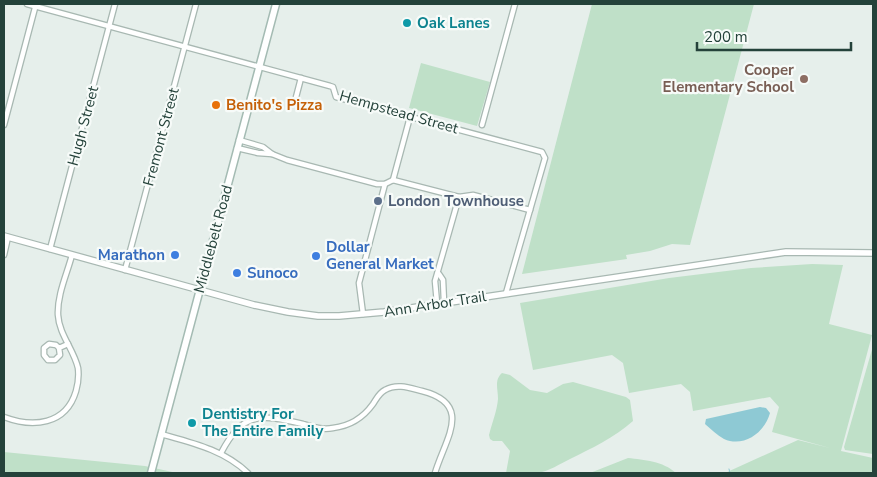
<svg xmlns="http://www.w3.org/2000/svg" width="877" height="477" viewBox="0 0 877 477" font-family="'Nunito Sans',sans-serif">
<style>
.green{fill:#bfe0c8}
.water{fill:#8ec9d4}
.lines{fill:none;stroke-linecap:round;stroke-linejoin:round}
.stream{stroke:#8ec9d4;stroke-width:1}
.minor-casing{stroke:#a8b8b2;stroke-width:7}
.tertiary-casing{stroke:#a8b8b2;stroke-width:8}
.secondary-casing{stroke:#a4bbb3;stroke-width:9}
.minor{stroke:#fff;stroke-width:4.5}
.tertiary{stroke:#fff;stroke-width:5.5}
.secondary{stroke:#fff;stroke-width:6}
.culture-dot{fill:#0f9aa8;stroke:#f7fbf9;stroke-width:2}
.education-dot{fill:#8d6e63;stroke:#f7fbf9;stroke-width:2}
.food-dot{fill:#e8710a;stroke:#f7fbf9;stroke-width:2}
.service-dot{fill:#5c6f8a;stroke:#f7fbf9;stroke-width:2}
.shop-dot{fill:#3f7fe0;stroke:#f7fbf9;stroke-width:2}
.labels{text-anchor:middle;stroke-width:4.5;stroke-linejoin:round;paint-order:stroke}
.culture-label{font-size:15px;font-weight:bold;fill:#0d838f;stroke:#f7fbf9;text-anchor:start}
.education-label{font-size:15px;font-weight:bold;fill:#785e54;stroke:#f7fbf9;text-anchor:end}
.food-label{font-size:15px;font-weight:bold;fill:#c56008;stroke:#f7fbf9;text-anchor:start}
.street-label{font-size:15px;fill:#24423a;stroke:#f7fbf9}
.service-label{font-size:15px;font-weight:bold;fill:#4e5e75;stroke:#f7fbf9;text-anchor:start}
.shop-label{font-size:15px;font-weight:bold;fill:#366cbe;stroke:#f7fbf9;text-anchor:start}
</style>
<rect width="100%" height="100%" fill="#e6efeb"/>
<!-- green -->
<g class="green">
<path d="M592,4H754L690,245L672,244L650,251L626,255L627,259L522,274Z"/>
<path d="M421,63L490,82L477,126L409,108Z"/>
<path d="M812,264L843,265L829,324L872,335L841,451L873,458V473H725L798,440L830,448L772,432L779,407L770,397L693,411L690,392L681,384L629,393L623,363L612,355L533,370L520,303L669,278L751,268Z"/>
<path d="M873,346V454L845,450L844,447Z"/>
<path d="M502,373L510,375L530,390L547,393L563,384L573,382L626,397L630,400L633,421C614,438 592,448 570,459C560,464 549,471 538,473C528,475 516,473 506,473L510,451L502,441H493L490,439L489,435C492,423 497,411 498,399C498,389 494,380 502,373Z"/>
<path d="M4,452L145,466L177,473H4Z"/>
<path d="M628,458C644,460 663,461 676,473H590Z"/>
</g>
<!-- water -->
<path class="water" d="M760,407L766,408L770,413C765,432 744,448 724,439C717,435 711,429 705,424L706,419Z"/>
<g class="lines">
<!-- stream -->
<path class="stream" d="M729,469L730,473"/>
<defs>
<g id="minor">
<path d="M27,4L330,86L333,87L336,97L542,152L545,158L506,293"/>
<path d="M295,101L301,78"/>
<path d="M4,125L36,4"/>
<path d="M482,125L515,4"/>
<path d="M239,140L263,147L272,154L287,160L377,184H385L393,180"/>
<path d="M237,148L258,153L272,154"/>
<path d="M393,180L459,197L473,195L530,210"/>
<path d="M393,180L410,117"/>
<path d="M50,249L115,4"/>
<path d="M4,255L8,237"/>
<path d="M125,270L196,4"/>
<path d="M439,274L443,280L444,302"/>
<path d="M437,303L435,281L459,197"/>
<path d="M363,314L359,283L385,184"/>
<path d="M59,348L60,355L55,360H48L44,355V348L49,344L56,345L59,348L68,344"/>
<path d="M4,417C33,428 66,425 76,391C78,384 79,376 78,368C74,350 59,334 58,315C57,295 67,274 72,255"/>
<path d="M161,434C193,443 224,450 248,473"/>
<path d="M221,453C243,411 261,414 303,424C313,427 322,430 333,428C350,426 363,418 373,404C377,398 379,393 385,390C397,383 410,388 422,391C474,404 445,439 435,473"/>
</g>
<path id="tertiary" d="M4,236L254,305L288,312L318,316H339L384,312L786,252L873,253"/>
<path id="secondary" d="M151,473L276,4"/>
</defs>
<!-- minor casing -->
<use href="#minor" class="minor-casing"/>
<!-- tertiary casing -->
<use href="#tertiary" class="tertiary-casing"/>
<!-- secondary casing -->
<use href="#secondary" class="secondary-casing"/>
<!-- minor -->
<use href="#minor" class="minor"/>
<!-- tertiary -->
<use href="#tertiary" class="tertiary"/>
<!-- secondary -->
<use href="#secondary" class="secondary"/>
</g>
<!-- markers -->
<g class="culture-dot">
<circle cx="407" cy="23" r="5"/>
<circle cx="192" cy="423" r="5"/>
</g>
<circle class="education-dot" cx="804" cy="79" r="5"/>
<circle class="food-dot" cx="216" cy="105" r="5"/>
<circle class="service-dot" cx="378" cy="201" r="5"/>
<g class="shop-dot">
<circle cx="175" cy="255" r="5"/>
<circle cx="316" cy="256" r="5"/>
<circle cx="237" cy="273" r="5"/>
</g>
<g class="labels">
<!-- culture labels -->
<g class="culture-label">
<text x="417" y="28">Oak Lanes</text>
<text x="202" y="419">Dentistry For<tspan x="202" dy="17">The Entire Family</tspan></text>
</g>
<!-- education labels -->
<g class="education-label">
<text x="794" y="75">Cooper<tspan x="794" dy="17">Elementary School</tspan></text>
</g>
<!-- food labels -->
<g class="food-label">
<text x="226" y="110">Benito's Pizza</text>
</g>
<!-- street labels -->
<g class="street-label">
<text transform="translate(399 112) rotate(16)" y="5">Hempstead Street</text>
<text transform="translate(83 126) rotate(-75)" y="5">Hugh Street</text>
<text transform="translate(161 137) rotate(-75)" y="5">Fremont Street</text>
<text transform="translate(213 239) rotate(-75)" y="5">Middlebelt Road</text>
<text transform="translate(435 304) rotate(-9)" y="5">Ann Arbor Trail</text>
</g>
<!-- service labels -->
<g class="service-label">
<text x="388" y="206">London Townhouse</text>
</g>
<!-- shop labels -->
<g class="shop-label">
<text x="326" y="252">Dollar<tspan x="326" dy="17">General Market</tspan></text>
<text x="165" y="260" text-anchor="end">Marathon</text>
<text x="247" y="278">Sunoco</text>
</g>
</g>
<!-- border -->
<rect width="877" height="477" fill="none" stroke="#24423a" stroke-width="10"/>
<!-- scale -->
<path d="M697 42v8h154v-8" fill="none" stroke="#24423a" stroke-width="2.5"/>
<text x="704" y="42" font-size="15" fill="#24423a" stroke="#f7fbf9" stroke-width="4" paint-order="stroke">200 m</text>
</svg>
